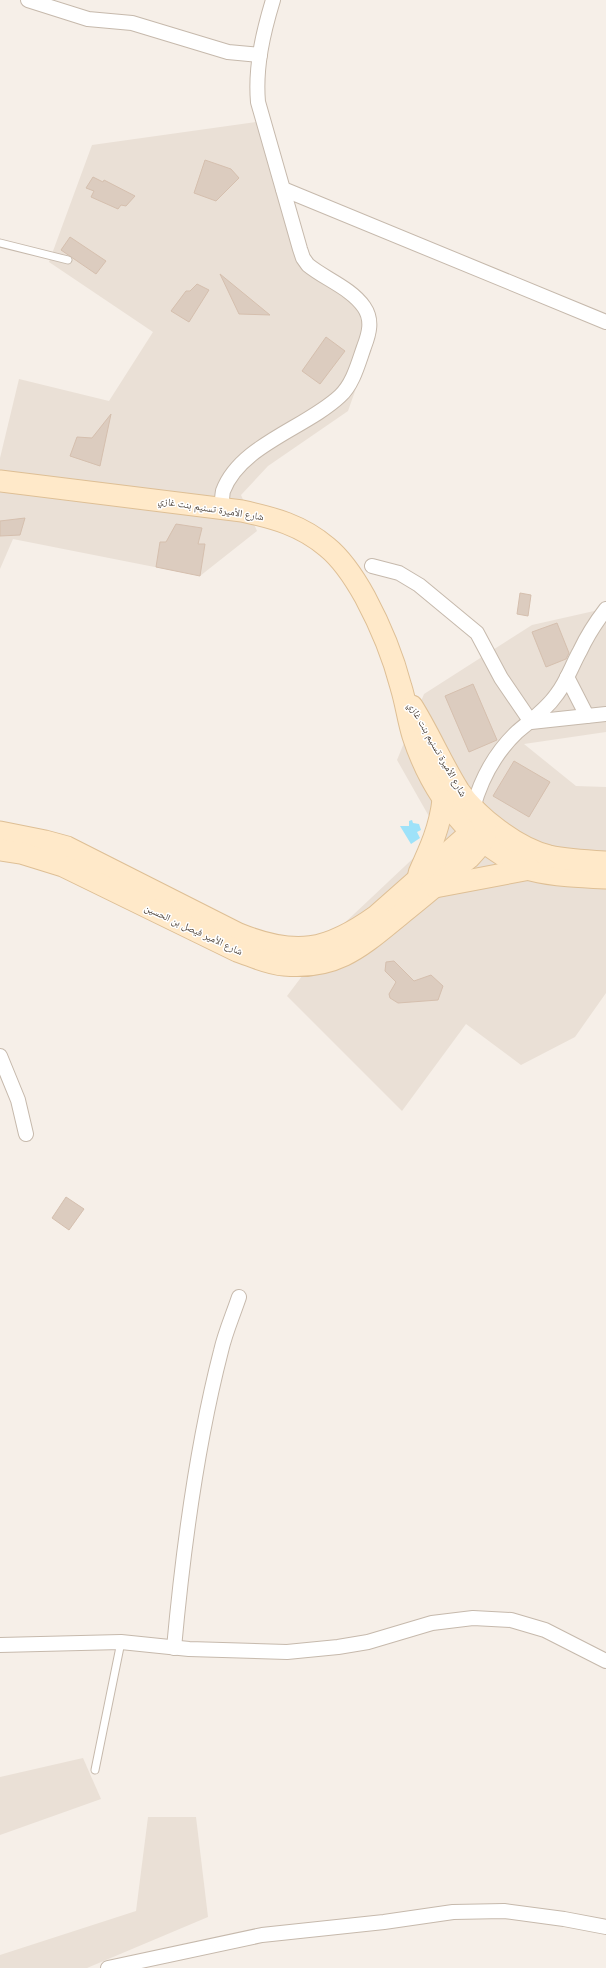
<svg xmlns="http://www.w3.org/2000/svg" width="606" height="1968" viewBox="0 0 606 1968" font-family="Quicksand,'Noto Naskh Arabic',sans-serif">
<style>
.residential{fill:#eae0d6}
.water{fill:#9ee2f9}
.building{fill:#dcccbf;stroke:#d5bfae}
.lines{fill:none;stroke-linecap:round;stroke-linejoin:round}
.lane-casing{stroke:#c6b9ac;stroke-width:9}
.street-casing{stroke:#c6b9ac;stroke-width:16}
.secondary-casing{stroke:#debf95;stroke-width:23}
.lane{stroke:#fff;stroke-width:7}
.street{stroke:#fff;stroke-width:14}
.secondary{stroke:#ffe9c9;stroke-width:21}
.labels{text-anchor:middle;stroke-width:3;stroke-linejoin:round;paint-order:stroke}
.street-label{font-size:10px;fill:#4a3f36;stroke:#fff}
</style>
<rect width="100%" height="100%" fill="#f6efe8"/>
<!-- residential -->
<g class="residential">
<path d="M271,120L308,261L377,329L348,411L268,466L241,495L257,531L200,576L13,539L0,569V458L19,379L109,401L153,332L49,262L92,145Z"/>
<path d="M606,604V732L524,744L576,786L606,787V993L575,1037L521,1065L466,1024L402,1111L287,996L336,931L439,834L397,760L424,694L532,625L603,609Z"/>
<path d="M83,1758L101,1799L0,1835V1777Z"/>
<path d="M148,1817H196L208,1917L87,1968H0V1955L136,1911Z"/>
</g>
<!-- water -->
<path class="water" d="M412,820L413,823L419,824L421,830L417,832L420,838L411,844L400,826H409V821Z"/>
<!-- building -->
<g class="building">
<path d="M205,160L231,169L239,178L216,201L194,193Z"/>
<path d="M93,177L103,182L104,180L135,196L126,206L121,205L118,209L91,197L94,191L86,188Z"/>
<path d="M70,237L106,261L96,274L61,250Z"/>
<path d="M220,274L270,315L239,314Z"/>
<path d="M197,284L209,290L189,322L171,311L186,291H190Z"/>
<path d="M326,337L345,351L320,384L302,371Z"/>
<path d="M111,414L100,466L70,456L77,437L92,438Z"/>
<path d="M25,518L20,535L0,536V521Z"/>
<path d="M176,524L202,528L198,544H205L200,576L156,567L160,542H166Z"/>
<path d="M520,593L531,595L528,616L517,614Z"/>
<path d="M557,623L569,653L566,659L546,667L532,632Z"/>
<path d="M473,684L497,740L469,752L445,696Z"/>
<path d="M514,761L550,782L529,817L493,796Z"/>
<path d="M394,961L414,981L431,975L443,986L438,1000L398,1003L390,998L389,994L396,982L385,971L386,962Z"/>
<path d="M66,1197L84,1209L69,1230L52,1218Z"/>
</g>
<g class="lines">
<defs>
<g id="lane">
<path d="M0,243L68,260"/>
<path d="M95,1770L121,1642"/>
</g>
<g id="street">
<path d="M28,0L88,19L132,23L228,52L260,55"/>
<path d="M283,189L606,322"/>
<path d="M221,509C222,503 222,496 223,491C240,445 306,428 340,396C353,384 358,364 364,347C369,334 373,320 364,307C351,288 325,279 308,265L303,258L300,249L258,102C255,67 263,33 273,0"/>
<path d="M372,566L399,573L419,585L477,633L501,678L531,722L606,714"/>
<path d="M567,677L587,716"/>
<path d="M473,808C481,779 495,753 517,732C531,720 546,710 557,694C567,681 572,665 580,651C587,636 596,622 606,609"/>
<path d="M0,1056L18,1100L26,1134"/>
<path d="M0,1645L121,1642L189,1649L287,1652L338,1647L368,1642L432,1623L473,1618L511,1620L545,1630L606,1661"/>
<path d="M174,1648C183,1549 196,1448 221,1351C225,1333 233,1315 239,1297"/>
<path d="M108,1968L262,1935L384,1922L453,1912L504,1911L564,1919L606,1927"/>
</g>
<g id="secondary">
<path d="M0,481L242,511C274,518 301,525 327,547C343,560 355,579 365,597C380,625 393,656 401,687C406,703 408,720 413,736C427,779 452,820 489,846C502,855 516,865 531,870C555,876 581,877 606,878"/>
<path d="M412,706C429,733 442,764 459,791C477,817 517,848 549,856C567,860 587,861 606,862"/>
<path d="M0,832L45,841L67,847L239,934C296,957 327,951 376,916L471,832L484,828"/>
<path d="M0,850L21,853L63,866L237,951C252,956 268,964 284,965C337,970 362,946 400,915C424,896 446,877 469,858C486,840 494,829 473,808"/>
<path d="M419,873C430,849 440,827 443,800"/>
<path d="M435,887L530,869"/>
</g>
</defs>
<!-- lane casing -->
<use href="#lane" class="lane-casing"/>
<!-- street casing -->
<use href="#street" class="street-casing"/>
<!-- secondary casing -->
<use href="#secondary" class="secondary-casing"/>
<!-- lane -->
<use href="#lane" class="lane"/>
<!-- street -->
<use href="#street" class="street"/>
<!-- secondary -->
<use href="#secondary" class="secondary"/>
</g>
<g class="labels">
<!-- street labels -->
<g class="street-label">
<text transform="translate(211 508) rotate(9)" y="4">شارع الأميرة تسنيم بنت غازي</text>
<text transform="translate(438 749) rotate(60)" y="4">شارع الأميرة تسنيم بنت غازي</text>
<text transform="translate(194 929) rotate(25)" y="4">شارع الأمير فيصل بن الحسين</text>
</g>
</g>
</svg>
